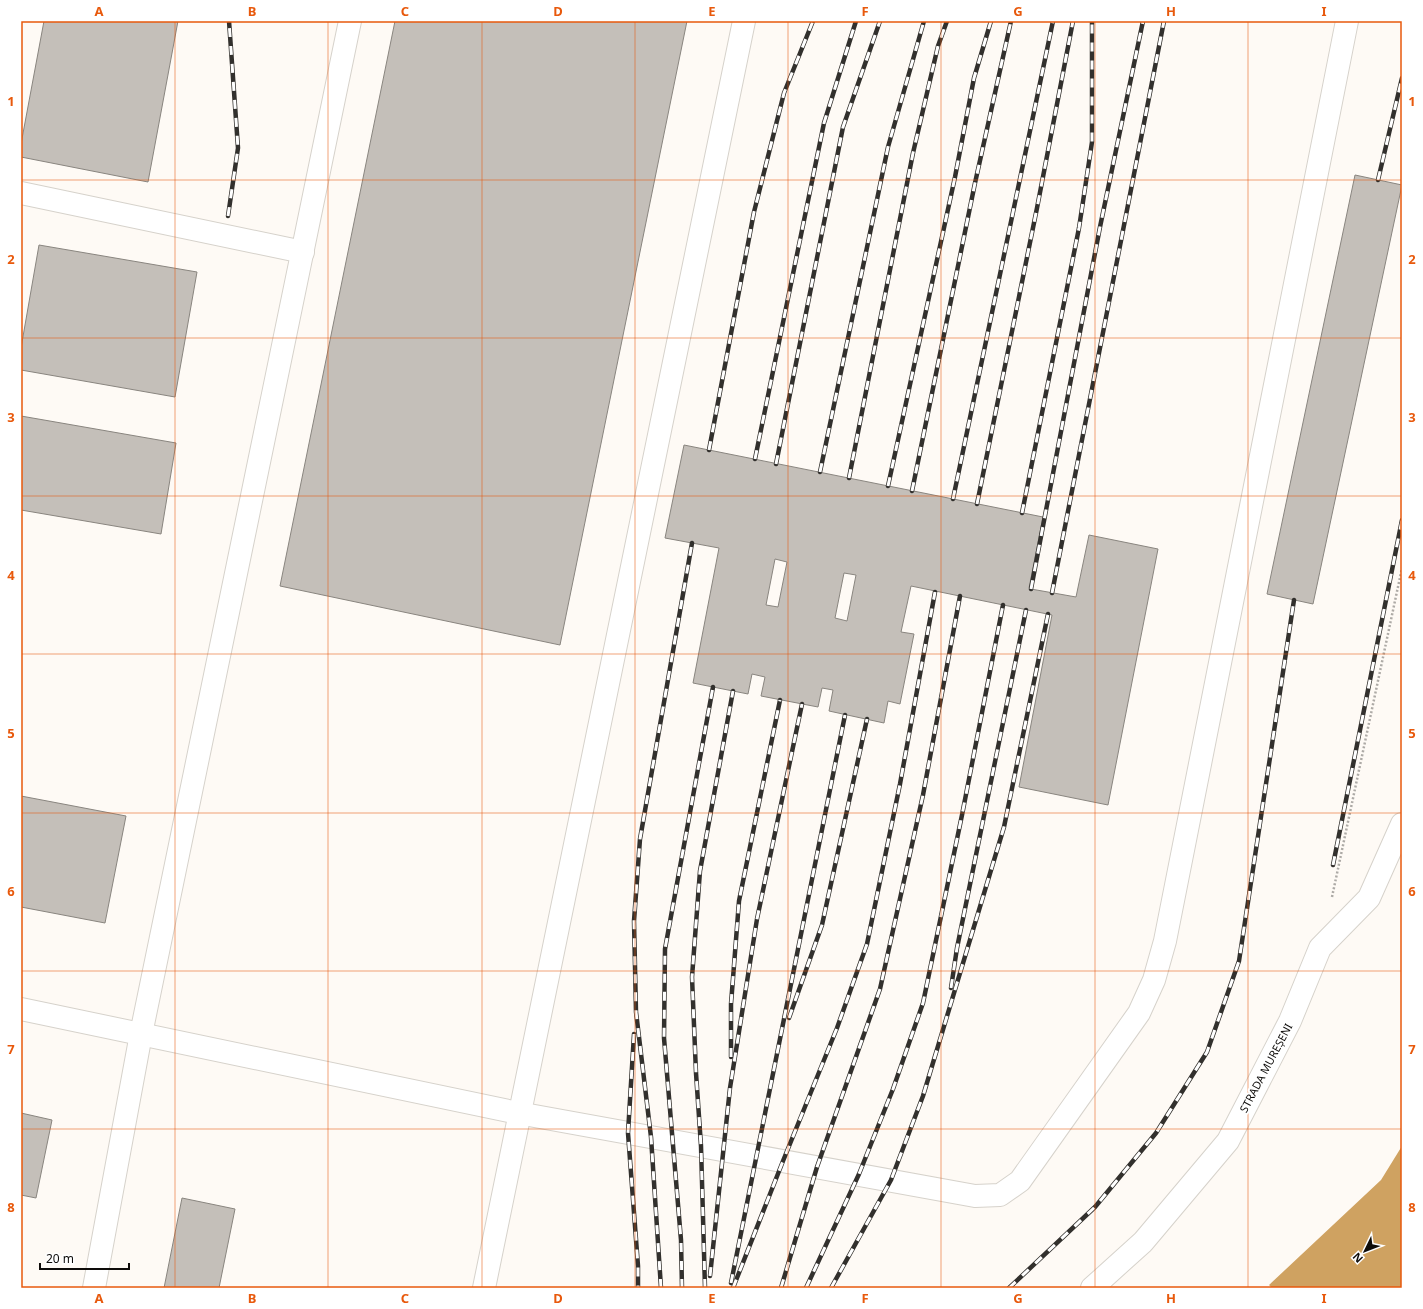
<svg xmlns="http://www.w3.org/2000/svg" width="1423" height="1309" viewBox="0 0 1423 1309" font-family="'Noto Sans',sans-serif">
<style>
.water{fill:#cfa261}
.building{fill:#c4bfb9;stroke:#89857f;fill-rule:evenodd}
.lines{fill:none;stroke-linecap:round;stroke-linejoin:round}
.minor-casing{stroke:#d6d2cb;stroke-width:24}
.path{stroke:#adaaa6;stroke-width:2.5;stroke-dasharray:2 2;stroke-linecap:butt}
.minor{stroke:#fff;stroke-width:22}
.rail-casing{stroke:#32302d;stroke-width:4.5}
.rail{stroke:#fff;stroke-width:3;stroke-dasharray:9;stroke-linecap:butt}
.grid{fill:none;stroke:#e8590c;stroke-width:1;stroke-opacity:0.55}
.labels{text-anchor:middle;stroke-width:4;stroke-linejoin:round;paint-order:stroke}
.street-label{font-size:11px;fill:#0e0c0a;stroke:#fff}
.neatline{fill:none;stroke:#e8590c;stroke-width:1.5}
.grid-label{font-size:13px;text-anchor:middle;font-weight:bold;fill:#e8590c}
</style>
<rect width="100%" height="100%" fill="#fefaf5"/>
<!-- water -->
<path class="water" d="M1402,1146V1288H1272L1269,1285L1381,1180Z"/>
<!-- building -->
<g class="building">
<path d="M44,21H178L148,182L21,157V144Z"/>
<path d="M395,21H687L560,645L280,586Z"/>
<path d="M1355,175L1402,185L1313,604L1267,594Z"/>
<path d="M39,245L197,272L175,397L21,370V348Z"/>
<path d="M21,416L176,443L161,534L21,510Z"/>
<path d="M684,445L1043,517L1029,588L1031,589L1076,597L1089,535L1158,549L1108,805L1019,787L1052,615L911,586L901,632L914,634L900,704L888,701L884,723L829,711L833,690L822,688L818,707L761,696L765,677L752,674L748,694L693,683L719,548L665,538ZM775,559L787,562L778,607L766,605ZM844,573L856,575L847,621L835,618Z"/>
<path d="M21,796L126,816L105,923L21,907Z"/>
<path d="M21,1113L52,1120L36,1198L21,1195Z"/>
<path d="M182,1198L235,1209L219,1288H164Z"/>
</g>
<g class="lines">
<defs>
<g id="minor">
<path d="M21,193L303,252"/>
<path d="M21,1009L518,1113L975,1196L1000,1195L1020,1181L1139,1013L1154,980L1165,941L1347,21"/>
<path d="M94,1288L141,1034L350,21"/>
<path d="M484,1288L744,21"/>
<path d="M1092,1288L1143,1242L1228,1141L1290,1021L1320,948L1369,898L1402,824"/>
</g>
</defs>
<!-- minor casing -->
<use href="#minor" class="minor-casing"/>
<!-- path -->
<path class="path" d="M1332,897L1402,568"/>
<!-- minor -->
<use href="#minor" class="minor"/>
<defs>
<g id="rail">
<path d="M1378,180L1402,78"/>
<path d="M228,216L238,148L229,21"/>
<path d="M709,450L754,212L784,93L813,21"/>
<path d="M755,459L824,123L856,21"/>
<path d="M776,464L843,127L880,21"/>
<path d="M820,472L888,147L924,21"/>
<path d="M849,478L913,153L938,46L947,21"/>
<path d="M888,486L955,177L974,78L991,21"/>
<path d="M912,491L975,183L1011,21"/>
<path d="M953,499L1053,21"/>
<path d="M977,504L1037,208L1073,21"/>
<path d="M1022,513L1079,228L1092,142V21"/>
<path d="M1031,589L1100,227L1143,21"/>
<path d="M1052,593L1164,21"/>
<path d="M1333,865L1402,520"/>
<path d="M951,988L957,948L1026,610"/>
<path d="M789,1018L822,925L867,719"/>
<path d="M634,1034L628,1133L638,1266V1288"/>
<path d="M731,1057V1004L739,901L780,700"/>
<path d="M710,1276L730,1088L757,919L802,704"/>
<path d="M731,1283L845,715"/>
<path d="M661,1288L651,1137L636,1012L634,921L640,839L692,543"/>
<path d="M682,1288L681,1240L664,1038L665,949L713,687"/>
<path d="M705,1288L701,1146L696,1073L692,977L700,871L733,691"/>
<path d="M733,1288L783,1161L837,1028L867,944L900,784L935,592"/>
<path d="M781,1288L817,1167L880,989L923,795L960,596"/>
<path d="M806,1288L859,1174L893,1089L923,1003L962,815L1003,605"/>
<path d="M831,1288L891,1180L923,1096L1004,827L1048,614"/>
<path d="M1009,1288L1095,1207L1156,1133L1207,1052L1239,961L1294,600"/>
</g>
</defs>
<!-- rail casing -->
<use href="#rail" class="rail-casing"/>
<!-- rail -->
<use href="#rail" class="rail"/>
</g>
<!-- grid -->
<path class="grid" d="M175,21V1288M328,21V1288M482,21V1288M635,21V1288M788,21V1288M941,21V1288M1095,21V1288M1248,21V1288M21,180H1402M21,338H1402M21,496H1402M21,654H1402M21,813H1402M21,971H1402M21,1129H1402"/>
<g class="labels">
<!-- street labels -->
<g class="street-label">
<text transform="translate(1266 1068) rotate(-62)" y="4">STRADA MUREȘENI</text>
</g>
</g>
<!-- border -->
<rect width="1423" height="1309" fill="none" stroke="#ffffff" stroke-width="44"/>
<!-- north arrow -->
<g transform="translate(1365 1251) rotate(227)" stroke="#ffffff" stroke-width="3" paint-order="stroke">
<path d="M0-3L7 15L0 10L-7 15Z" fill="#0e0c0a"/>
<text y="-6" font-size="11" font-weight="bold" text-anchor="middle" fill="#0e0c0a">N</text>
</g>
<!-- scale -->
<path d="M40 1263v6h89v-6" fill="none" stroke="#0e0c0a" stroke-width="2"/>
<text x="46" y="1263" font-size="12" fill="#0e0c0a" stroke="#ffffff" stroke-width="3" paint-order="stroke">20 m</text>
<rect x="22" y="22" width="1379" height="1265" class="neatline"/>
<g class="grid-label">
<text x="99" y="16">A</text>
<text x="252" y="16">B</text>
<text x="405" y="16">C</text>
<text x="558" y="16">D</text>
<text x="712" y="16">E</text>
<text x="865" y="16">F</text>
<text x="1018" y="16">G</text>
<text x="1171" y="16">H</text>
<text x="1324" y="16">I</text>
<text x="11" y="106">1</text>
<text x="1412" y="106">1</text>
<text x="11" y="264">2</text>
<text x="1412" y="264">2</text>
<text x="11" y="422">3</text>
<text x="1412" y="422">3</text>
<text x="11" y="580">4</text>
<text x="1412" y="580">4</text>
<text x="11" y="738">5</text>
<text x="1412" y="738">5</text>
<text x="11" y="896">6</text>
<text x="1412" y="896">6</text>
<text x="11" y="1054">7</text>
<text x="1412" y="1054">7</text>
<text x="11" y="1212">8</text>
<text x="1412" y="1212">8</text>
<text x="99" y="1303">A</text>
<text x="252" y="1303">B</text>
<text x="405" y="1303">C</text>
<text x="558" y="1303">D</text>
<text x="712" y="1303">E</text>
<text x="865" y="1303">F</text>
<text x="1018" y="1303">G</text>
<text x="1171" y="1303">H</text>
<text x="1324" y="1303">I</text>
</g>
</svg>
